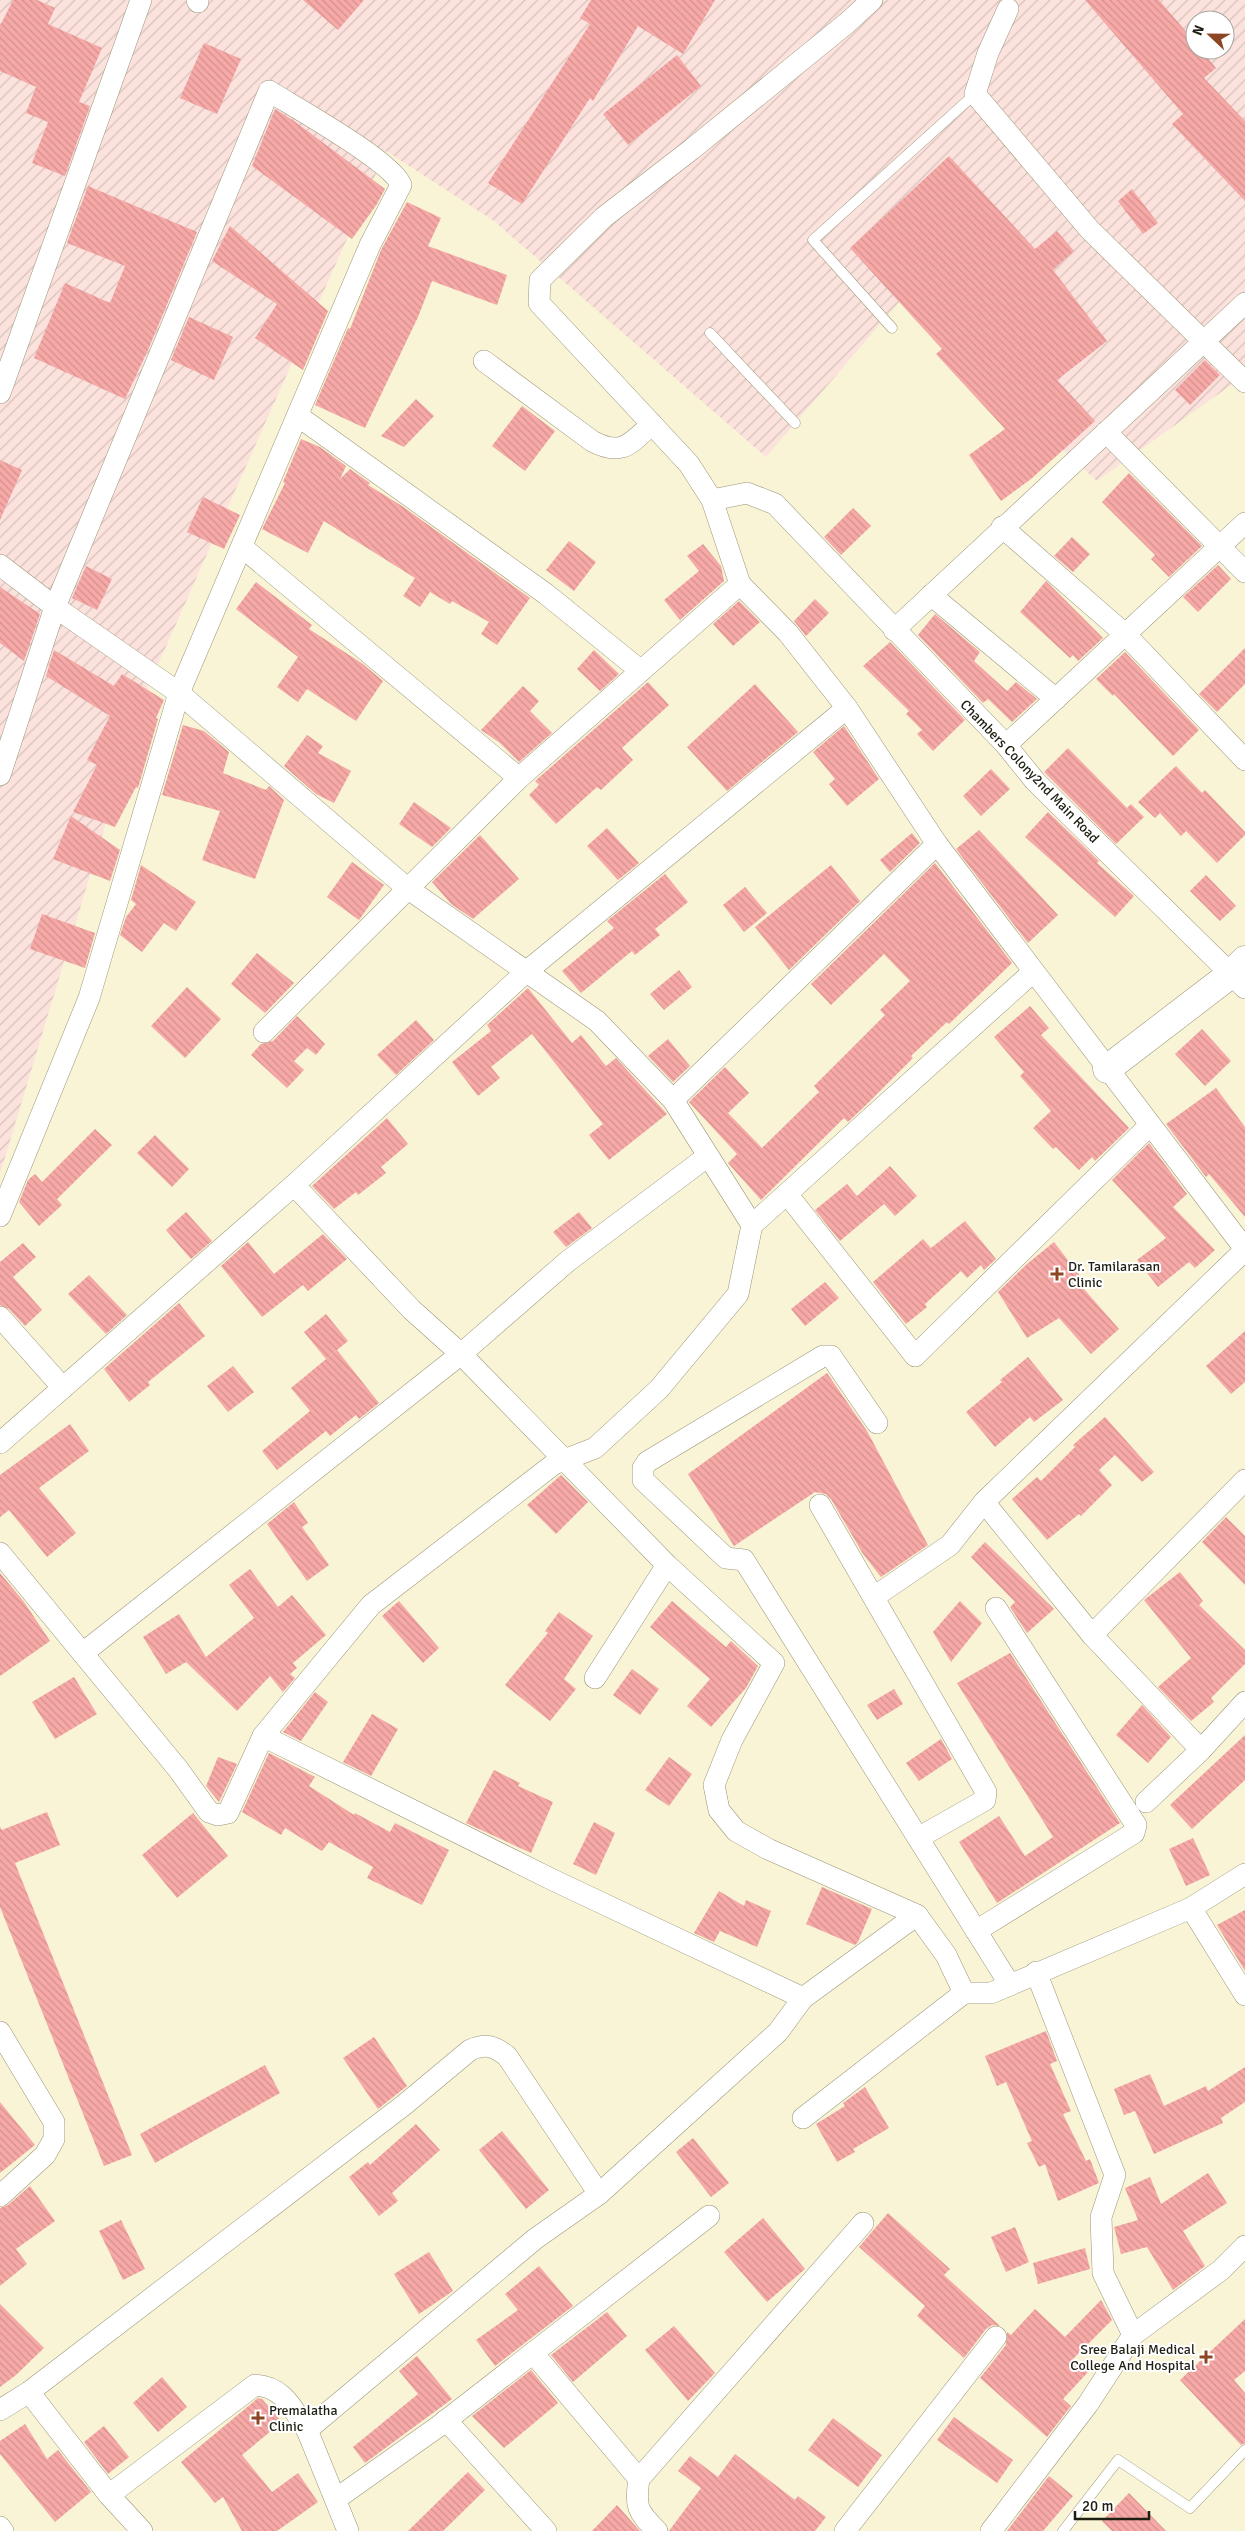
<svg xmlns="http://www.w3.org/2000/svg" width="1245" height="2531" viewBox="0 0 1245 2531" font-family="Signika,sans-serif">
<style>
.industrial{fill:url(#industrial-furrows);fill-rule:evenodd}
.building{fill:url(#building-back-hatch)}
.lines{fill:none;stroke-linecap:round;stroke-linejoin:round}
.lane-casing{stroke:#9a9579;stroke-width:11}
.street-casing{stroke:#9a9579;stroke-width:22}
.secondary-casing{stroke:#9a9579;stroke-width:29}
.lane{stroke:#fff;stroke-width:10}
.street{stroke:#fff;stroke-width:21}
.secondary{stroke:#fff;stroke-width:28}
.poi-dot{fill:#8d4623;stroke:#fff;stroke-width:2}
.labels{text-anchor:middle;stroke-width:4;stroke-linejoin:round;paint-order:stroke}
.street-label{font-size:14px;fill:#1f1e13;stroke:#fff}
.poi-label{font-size:14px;fill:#1f1e13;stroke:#fff;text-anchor:start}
</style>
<defs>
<pattern id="industrial-furrows" width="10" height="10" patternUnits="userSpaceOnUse" patternTransform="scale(1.25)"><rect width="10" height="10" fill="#fce2dc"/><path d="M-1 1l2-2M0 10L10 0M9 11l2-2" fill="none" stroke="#d8c1bc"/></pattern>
<pattern id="building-back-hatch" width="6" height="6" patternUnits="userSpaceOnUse" patternTransform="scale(1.25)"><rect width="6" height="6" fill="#f7a9a7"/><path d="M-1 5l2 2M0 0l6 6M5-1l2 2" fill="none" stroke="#d3918f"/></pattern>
</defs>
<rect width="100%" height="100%" fill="#f9f4d6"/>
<!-- industrial -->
<path class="industrial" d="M0,0H1245V375L1097,481L900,301L766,457L494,221L386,151L144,696L0,1174ZM1195,20H1225V50H1195Z"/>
<!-- building -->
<g class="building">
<path d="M13,0H37L55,8L48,24L102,48L79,102L90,106L65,176L32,163L48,122L26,113L36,87L0,71V26Z"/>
<path d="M303,0H364L338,30Z"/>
<path d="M591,0H715L683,54L638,26L593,101L590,98L522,204L488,183L590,24L580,18Z"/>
<path d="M1085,0H1159L1195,42V50H1201L1216,68L1204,78L1245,121V201L1172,124L1183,114Z"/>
<path d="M204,43L241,59L217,114L180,98Z"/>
<path d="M677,55L701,86L628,145L603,114Z"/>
<path d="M275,109L294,121L385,189L377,204L352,239L252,166Z"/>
<path d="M949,156L1035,249L1057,231L1074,251L1053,270L1107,341L1057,380L1095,421L1031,479L1001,501L969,455L1005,429L936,354L942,349L850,248Z"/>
<path d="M88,186L197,232L148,350L125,399L34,358L65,283L110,303L125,266L67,243Z"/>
<path d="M1132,189L1158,223L1143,234L1118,201Z"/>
<path d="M407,202L441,218L428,246L507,275L497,305L432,281L418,317L365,428L315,405L348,328L350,329L381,250Z"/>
<path d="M230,226L328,311L303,370L255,338L277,304L212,261Z"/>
<path d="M189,317L233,337L214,380L171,360Z"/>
<path d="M1205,360L1220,375L1190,405L1175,390Z"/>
<path d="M416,399L434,416L404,447L381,436Z"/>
<path d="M522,406L555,431L525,471L492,446Z"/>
<path d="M301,439L320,447L346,466L340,479L350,469L370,483L368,485L402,506L530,598L497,645L481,634L489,622L452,601L450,604L430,592L420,607L403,596L415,578L324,521L308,553L262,529L285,483L283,482Z"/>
<path d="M0,460L22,470L0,520Z"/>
<path d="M1129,473L1202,546L1169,577L1151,559L1155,555L1102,502Z"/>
<path d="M203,497L240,515L224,549L187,532Z"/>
<path d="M853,508L871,526L841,555L824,537Z"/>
<path d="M1072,537L1090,554L1073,572L1054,556Z"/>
<path d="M569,541L596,562L574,591L546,570Z"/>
<path d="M703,544L721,566L724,581L680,620L664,600L699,571L687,556Z"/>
<path d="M1218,565L1231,579L1198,612L1183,597Z"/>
<path d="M86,566L112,579L97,610L72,598Z"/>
<path d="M1046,581L1103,638L1078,661L1073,655L1070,658L1020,612Z"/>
<path d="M256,582L312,625L309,629L363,664L383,681L356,721L307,689L298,702L277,687L298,657L236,609Z"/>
<path d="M0,587L40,614L24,661L0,643Z"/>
<path d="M815,599L829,613L806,636L794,621Z"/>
<path d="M739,601L760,622L733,646L713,624Z"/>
<path d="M935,614L980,652L974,661L1007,691L1016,682L1037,699L1012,722L988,699L983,703L918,635Z"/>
<path d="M890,642L965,720L933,751L917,734L922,730L906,714L909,711L863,666Z"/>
<path d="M1245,648V684L1217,712L1199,694Z"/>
<path d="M54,650L114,686L122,674L164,700L156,718L158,719L138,788L136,787L115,827L73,812L97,765L87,760L110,716L46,676Z"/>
<path d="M594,650L619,674L600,691L577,669Z"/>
<path d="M1125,652L1199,730L1173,756L1114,694L1113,696L1096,679Z"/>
<path d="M648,682L669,705L622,748L633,760L601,790L597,787L556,824L529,795L539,785L535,781Z"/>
<path d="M755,684L798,732L727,791L687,747Z"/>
<path d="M523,686L539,701L530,711L552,733L519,762L500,743L481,730Z"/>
<path d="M183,725L204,731L229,752L223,773L266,790L269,786L284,800L255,879L202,860L220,811L162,795Z"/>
<path d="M844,726L879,779L847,806L829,784L835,779L813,752Z"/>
<path d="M307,735L323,746L318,753L351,771L334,803L316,794L284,766Z"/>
<path d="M1068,748L1127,808L1131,804L1144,817L1116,844L1044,772Z"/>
<path d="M1176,766L1202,793L1205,790L1245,832V835L1217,863L1186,831L1181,836L1160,813L1155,818L1138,802Z"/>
<path d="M991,769L1010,789L981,816L963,796Z"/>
<path d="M414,802L451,828L432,847L399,824Z"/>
<path d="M1048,812L1099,861L1097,863L1134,896L1115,917L1025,837Z"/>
<path d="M71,816L120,850L110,881L53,859Z"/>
<path d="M607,828L639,863L618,880L587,846Z"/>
<path d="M979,830L1058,915L1028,943L956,849Z"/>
<path d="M912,833L920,843L890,872L880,860Z"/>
<path d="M480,835L519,879L473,919L451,904L432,882Z"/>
<path d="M352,862L384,885L359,920L327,897Z"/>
<path d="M935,863L1012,963L949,1024L947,1022L911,1056L913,1058L864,1107L848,1122L844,1118L761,1200L728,1163L737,1154L689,1102L725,1067L749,1093L728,1113L762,1148L819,1092L814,1086L885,1015L880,1010L910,981L884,954L831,1005L811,984Z"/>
<path d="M141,865L196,902L176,931L164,923L142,952L120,935L126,917L136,904L131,900Z"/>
<path d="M831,865L860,901L789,970L755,927Z"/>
<path d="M665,874L688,902L655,929L660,935L635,955L632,951L581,993L562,971L614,928L607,921Z"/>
<path d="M1206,875L1236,906L1220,921L1190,891Z"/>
<path d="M745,887L767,913L744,932L723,905Z"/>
<path d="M42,914L95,933L85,968L30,949Z"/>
<path d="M257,953L294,983L265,1013L231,984Z"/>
<path d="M679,970L692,987L664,1010L650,994Z"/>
<path d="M187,987L221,1019L185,1058L151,1026Z"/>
<path d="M528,988L572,1043L581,1035L606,1066L616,1058L667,1114L609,1160L589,1135L603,1124L532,1034L491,1067L500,1078L478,1096L452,1062L491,1031L487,1025Z"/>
<path d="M1030,1006L1049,1028L1041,1035L1129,1128L1095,1161L1092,1157L1079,1170L1056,1147L1053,1149L1033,1128L1051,1111L1020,1076L1024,1072L994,1037Z"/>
<path d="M297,1016L325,1044L316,1055L307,1048L294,1061L304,1070L287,1088L251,1055L261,1044L273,1041Z"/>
<path d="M416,1020L434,1040L396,1075L377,1055Z"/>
<path d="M1202,1029L1231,1061L1205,1086L1175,1054Z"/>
<path d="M668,1039L690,1066L673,1082L648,1056Z"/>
<path d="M1216,1088L1245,1127V1217L1209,1174L1206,1177L1166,1124Z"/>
<path d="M387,1118L408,1144L381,1167L386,1173L358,1195L356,1192L334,1209L312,1186Z"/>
<path d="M95,1129L112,1145L57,1199L62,1205L39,1226L19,1202L28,1180L35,1174L42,1182Z"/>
<path d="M155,1135L189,1169L172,1187L137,1153Z"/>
<path d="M1149,1143L1187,1194L1173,1207L1215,1250L1195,1268L1189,1262L1158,1287L1137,1260L1166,1238L1112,1180Z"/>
<path d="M890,1166L917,1196L895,1216L884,1204L840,1241L815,1210L847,1184L857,1196Z"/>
<path d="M186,1212L212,1241L191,1259L166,1230Z"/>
<path d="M579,1212L592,1228L566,1247L553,1232Z"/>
<path d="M965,1221L996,1259L984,1270L981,1265L967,1278L961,1271L925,1304L927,1307L906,1324L873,1282L923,1239L931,1248Z"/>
<path d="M323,1234L347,1259L308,1291L303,1285L262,1317L221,1266L248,1242L274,1274Z"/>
<path d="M1054,1242L1087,1285L1083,1288L1119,1329L1091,1354L1059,1318L1027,1338L998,1292L1027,1264Z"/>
<path d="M23,1243L36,1257L13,1277L42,1310L25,1326L9,1309L0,1305V1262Z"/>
<path d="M89,1275L127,1315L106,1334L68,1294Z"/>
<path d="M825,1282L839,1298L805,1326L791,1309Z"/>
<path d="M179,1303L205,1336L148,1382L150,1385L129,1402L104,1369Z"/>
<path d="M326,1314L348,1341L326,1359L304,1332Z"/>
<path d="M1245,1331V1382L1231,1394L1206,1366Z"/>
<path d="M337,1350L379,1403L359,1419L356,1415L330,1436L326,1431L277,1470L262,1451L310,1411L291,1388Z"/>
<path d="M1028,1357L1063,1400L1034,1422L1030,1417L995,1447L966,1412L1002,1382L1000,1380Z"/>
<path d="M233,1366L254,1392L228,1412L207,1386Z"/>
<path d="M827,1373L867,1431L928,1545L881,1577L863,1554L831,1499L826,1494L815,1492L734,1546L688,1474Z"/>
<path d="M1105,1417L1154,1472L1142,1482L1115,1455L1099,1470L1112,1485L1081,1516L1079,1514L1047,1540L1012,1499L1037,1477L1041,1481L1075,1447L1073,1445Z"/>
<path d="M70,1424L89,1451L39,1488L76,1533L47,1557L9,1510L0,1517V1475Z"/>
<path d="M561,1475L588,1502L556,1534L527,1505Z"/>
<path d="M294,1502L308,1523L302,1527L329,1565L307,1581L267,1524Z"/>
<path d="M1226,1517L1245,1536V1585L1202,1542Z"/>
<path d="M985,1542L1054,1609L1027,1633L1010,1607L1015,1602L971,1557Z"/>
<path d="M250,1569L278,1607L292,1595L326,1635L293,1663L297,1668L290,1674L295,1678L283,1692L270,1676L237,1711L186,1662L166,1674L143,1637L179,1614L206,1657L254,1618L229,1585Z"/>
<path d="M1180,1572L1203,1601L1199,1605L1245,1650V1664L1211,1698L1214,1702L1191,1721L1158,1687L1191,1658L1144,1600Z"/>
<path d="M0,1573L24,1602L50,1641L0,1676Z"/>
<path d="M399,1601L439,1648L423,1663L382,1616Z"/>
<path d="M672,1601L726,1647L731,1641L758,1666L746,1688L711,1727L687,1706L710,1679L650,1627Z"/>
<path d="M960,1601L982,1623L951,1662L933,1632Z"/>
<path d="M559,1612L593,1636L564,1679L576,1689L550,1721L505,1685L548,1633L545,1631Z"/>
<path d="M1010,1653L1120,1823L997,1903L959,1842L999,1816L1025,1856L1053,1837L957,1683Z"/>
<path d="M632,1669L659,1689L640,1715L613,1695Z"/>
<path d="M74,1677L97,1714L55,1739L32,1702Z"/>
<path d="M894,1689L903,1704L877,1720L867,1705Z"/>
<path d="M315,1692L328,1702L301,1741L283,1732Z"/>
<path d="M1142,1705L1171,1737L1148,1763L1116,1735Z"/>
<path d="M372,1714L398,1729L371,1776L343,1762Z"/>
<path d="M1245,1735V1780L1192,1829L1170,1805Z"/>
<path d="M941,1739L952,1759L919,1781L906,1763Z"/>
<path d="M269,1753L315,1777L309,1786L354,1815L355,1813L390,1832L395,1823L449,1850L422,1905L367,1878L373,1867L329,1842L322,1851L285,1828L281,1835L242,1812Z"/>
<path d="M218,1757L237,1764L219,1802L206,1786Z"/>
<path d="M669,1757L692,1774L669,1806L645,1790Z"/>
<path d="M494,1770L520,1783L518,1786L553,1802L531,1853L466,1823Z"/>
<path d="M47,1812L60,1845L15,1863L132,2155L104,2166L0,1907V1827L2,1830Z"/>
<path d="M193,1813L228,1856L177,1898L142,1855Z"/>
<path d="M594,1822L615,1833L596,1875L573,1864Z"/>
<path d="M1193,1838L1210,1875L1186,1886L1169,1849Z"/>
<path d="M822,1887L872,1909L858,1942L855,1945L806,1924Z"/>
<path d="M719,1891L744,1906L746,1900L771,1911L757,1947L720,1931L714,1942L694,1933Z"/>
<path d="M1245,1910V1971L1217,1925Z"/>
<path d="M1046,2031L1057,2061L1050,2064L1071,2111L1063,2114L1086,2161L1090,2159L1099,2183L1058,2201L1045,2164L1039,2167L1027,2143L1032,2141L1006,2082L997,2086L985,2056Z"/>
<path d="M374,2037L407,2086L378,2109L343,2058Z"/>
<path d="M265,2065L280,2093L155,2163L140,2134Z"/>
<path d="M1245,2067V2102L1221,2118L1223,2123L1154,2154L1135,2111L1124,2115L1114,2089L1150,2074L1164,2106L1206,2086L1208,2091Z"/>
<path d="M865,2087L889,2128L853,2149L855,2152L837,2162L816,2124L845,2106L843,2103Z"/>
<path d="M0,2102L35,2145L0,2173Z"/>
<path d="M416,2124L440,2150L392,2193L398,2201L379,2216L349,2177L368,2162L370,2165Z"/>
<path d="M502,2131L549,2190L526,2209L479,2150Z"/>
<path d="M693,2138L729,2183L711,2197L676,2152Z"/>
<path d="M1208,2173L1227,2203L1183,2231L1205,2266L1173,2290L1147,2247L1121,2254L1114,2227L1138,2220L1125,2188L1150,2177L1161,2204Z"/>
<path d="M30,2186L55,2221L16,2249L27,2264L0,2286V2208L8,2205Z"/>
<path d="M888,2213L950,2269L944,2275L1000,2326L992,2325L986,2329L964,2358L917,2316L925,2306L859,2247Z"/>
<path d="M763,2218L805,2269L767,2302L724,2252Z"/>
<path d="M121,2220L145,2269L123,2280L99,2231Z"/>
<path d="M1015,2227L1029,2262L1006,2272L991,2237Z"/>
<path d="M1085,2248L1090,2269L1038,2284L1033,2263Z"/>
<path d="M429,2252L453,2291L419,2314L394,2274Z"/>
<path d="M539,2266L573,2306L495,2366L476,2340L518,2310L505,2294Z"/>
<path d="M1101,2300L1112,2320L1073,2359L1088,2372L1063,2399L1071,2406L1047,2437L980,2378L1006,2345L1007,2332L1011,2335L1035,2309L1065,2337Z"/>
<path d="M0,2304L44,2348L16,2375L0,2387Z"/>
<path d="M607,2312L627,2336L573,2382L551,2355Z"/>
<path d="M1245,2319V2371L1234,2380L1245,2393V2443L1241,2445L1180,2380Z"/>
<path d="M674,2326L715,2373L688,2401L645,2350Z"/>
<path d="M417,2356L452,2399L365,2463L353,2447L418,2394L399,2371Z"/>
<path d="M531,2370L558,2403L504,2448L472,2416Z"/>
<path d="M162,2377L187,2407L158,2432L133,2403Z"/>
<path d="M258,2398L262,2399L282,2422L242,2455L272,2492L298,2473L318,2502L277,2531H242L223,2497L215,2503L181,2462Z"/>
<path d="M954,2417L1013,2460L997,2483L937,2440Z"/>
<path d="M833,2418L882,2455L858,2487L808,2450Z"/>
<path d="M25,2424L47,2459L58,2450L91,2492L55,2522L0,2454V2441Z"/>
<path d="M104,2426L129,2457L108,2474L84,2442Z"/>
<path d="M735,2454L795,2500L798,2496L826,2517L815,2531H669L701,2488L678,2471L690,2456L718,2477Z"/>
<path d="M468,2472L485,2490L443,2531H408Z"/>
<path d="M1049,2476L1073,2496L1043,2531H1007Z"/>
<path d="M1129,2493L1166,2531H1112L1102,2521Z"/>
<path d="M617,2505L640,2531H592Z"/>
</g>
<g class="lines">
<defs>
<g id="lane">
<path d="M892,328L813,240L975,94"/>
<path d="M710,333L795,423"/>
<path d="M1063,2531L1118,2460L1190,2508L1245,2450"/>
</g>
<g id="street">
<path d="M197,0L198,2"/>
<path d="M872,0L847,23L692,149L604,217L540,280L539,303L689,464L712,500L740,584L788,633L847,708L937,844L1245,1249"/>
<path d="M1008,9L988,53L975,94L1090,230L1245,382"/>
<path d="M484,361L592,441C622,457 630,444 652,424"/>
<path d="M0,393L141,0"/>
<path d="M298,416L546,594L641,671"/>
<path d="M1106,432L1245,572"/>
<path d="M712,500L747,493L775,504L1006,745L1035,781L1245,988"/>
<path d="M1002,527L1126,635L1245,760"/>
<path d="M242,547L519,778"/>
<path d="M0,565L55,607L179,693L407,888L597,1021L673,1100L752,1225L738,1294L659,1389L595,1448L554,1464L371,1605L263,1736L553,1880L803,1998"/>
<path d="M931,595L1056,699"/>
<path d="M894,630L1245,303"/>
<path d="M1006,745L1245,523"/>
<path d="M0,775L55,607L269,91C296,108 392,161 401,185L370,245L179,693L89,998L0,1216"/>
<path d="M264,1032L519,778L740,584"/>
<path d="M673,1100L937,844"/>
<path d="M294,1185L412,1310L461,1354L667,1565L774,1663L732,1740L714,1785L719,1810L736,1831L768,1849L917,1915"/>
<path d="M787,1194L915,1356L1150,1125"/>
<path d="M752,1225L1033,972"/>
<path d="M1245,1250L984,1502L1092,1635L1245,1480"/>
<path d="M0,1317L63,1388"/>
<path d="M877,1423L831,1356H823L647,1462L643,1468V1480L726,1558L744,1560L1010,1985"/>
<path d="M0,1443L294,1185L527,971L847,708"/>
<path d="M820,1505L986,1792L985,1800L918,1838"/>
<path d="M0,1553L178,1769L209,1812L218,1815L228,1813L263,1736"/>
<path d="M874,1597L950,1545L984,1502"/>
<path d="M1092,1635L1201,1750"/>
<path d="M83,1653L461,1354L568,1261L708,1156"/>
<path d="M595,1678L667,1565"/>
<path d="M1146,1802L1201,1750L1245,1702"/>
<path d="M1191,1908L1245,1995"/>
<path d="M976,1931L1134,1833L1136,1825L996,1608"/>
<path d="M0,2032L54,2122V2139L45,2155L0,2196"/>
<path d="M803,2118L964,1993"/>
<path d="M1133,2335L1221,2270L1245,2246"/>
<path d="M533,2353L639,2479C635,2507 637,2511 657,2531"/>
<path d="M29,2392L404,2105L470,2050C486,2043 494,2046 507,2056L599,2194"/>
<path d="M0,2410L29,2392L109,2495L255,2385C284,2387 292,2408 307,2430L535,2239L599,2194L778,2032L803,1998L917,1915L946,1955L964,1993H991L1191,1908L1245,1874"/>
<path d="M446,2420L546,2531"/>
<path d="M307,2430L348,2531"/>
<path d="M639,2479L863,2223"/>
<path d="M109,2495L142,2531"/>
<path d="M336,2499L439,2426L709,2216"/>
<path d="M0,2527L3,2531"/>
<path d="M845,2531L996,2337"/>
<path d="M991,2531L1088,2404L1133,2335L1103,2273L1101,2217L1115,2175L1036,1972"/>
</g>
<path id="secondary" d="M1107,1069L1231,974L1245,960"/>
</defs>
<!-- lane casing -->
<use href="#lane" class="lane-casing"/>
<!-- street casing -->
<use href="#street" class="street-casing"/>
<!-- secondary casing -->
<use href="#secondary" class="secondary-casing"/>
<!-- lane -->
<use href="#lane" class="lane"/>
<!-- street -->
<use href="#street" class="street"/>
<!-- secondary -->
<use href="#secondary" class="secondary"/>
</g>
<!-- markers -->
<g class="poi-dot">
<path d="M1054.5 1266.5h5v5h5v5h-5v5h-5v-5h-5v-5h5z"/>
<path d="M1203.5 2349.5h5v5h5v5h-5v5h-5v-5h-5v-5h5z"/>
<path d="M255.5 2410.5h5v5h5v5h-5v5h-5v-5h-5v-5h5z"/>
</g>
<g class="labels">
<!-- street labels -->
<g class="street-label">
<text transform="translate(1030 771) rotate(46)" y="5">Chambers Colony2nd Main Road</text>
</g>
<!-- poi labels -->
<g class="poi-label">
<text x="1068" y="1271">Dr. Tamilarasan<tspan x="1068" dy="16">Clinic</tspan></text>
<text x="1195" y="2354" text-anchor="end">Sree Balaji Medical<tspan x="1195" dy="16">College And Hospital</tspan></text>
<text x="269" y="2415">Premalatha<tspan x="269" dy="16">Clinic</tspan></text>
</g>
</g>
<!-- north arrow -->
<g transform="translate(1210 35) rotate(292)"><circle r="24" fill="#ffffff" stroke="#a5a5a1"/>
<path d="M0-4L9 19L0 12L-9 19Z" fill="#8d4623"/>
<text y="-8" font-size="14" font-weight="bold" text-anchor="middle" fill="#1f1e13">N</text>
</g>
<!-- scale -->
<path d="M1075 2511v8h74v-8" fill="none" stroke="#1f1e13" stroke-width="2.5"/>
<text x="1082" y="2511" font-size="15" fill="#1f1e13" stroke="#ffffff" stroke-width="4" paint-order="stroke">20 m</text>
</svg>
